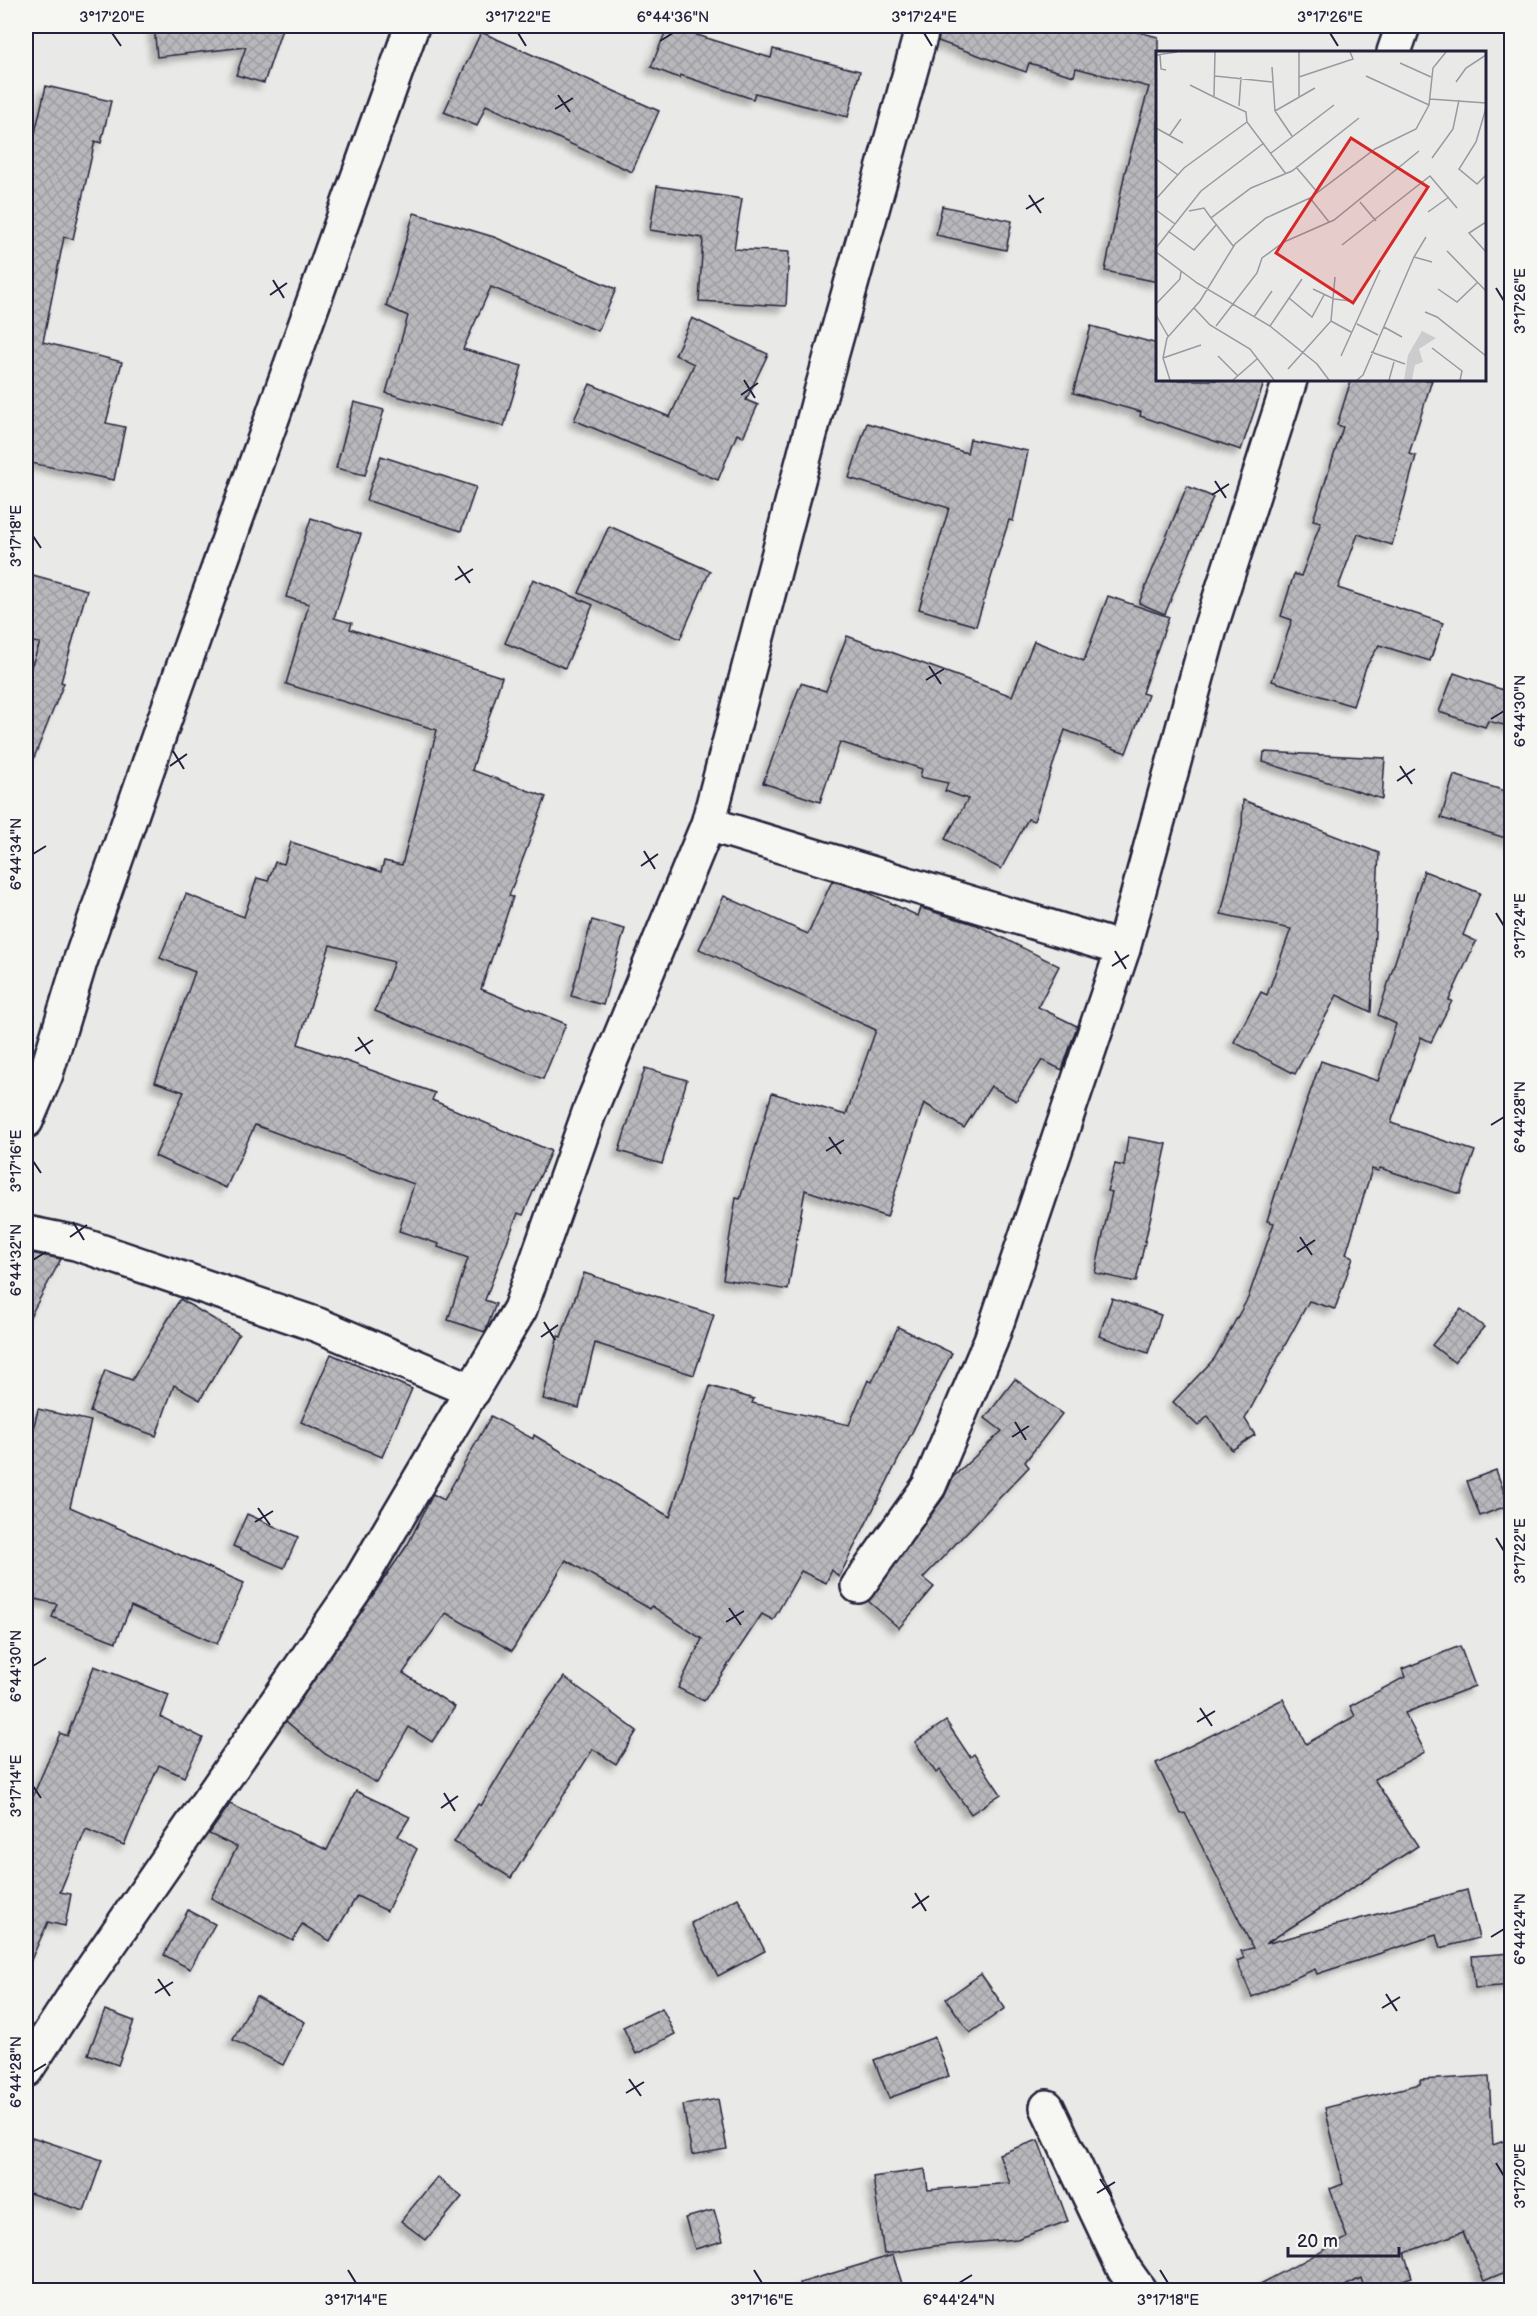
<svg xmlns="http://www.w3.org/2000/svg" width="1537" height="2316" viewBox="0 0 1537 2316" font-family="'Balsamiq Sans',sans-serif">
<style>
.building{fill:url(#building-cross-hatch);stroke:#22223b;stroke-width:1.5;filter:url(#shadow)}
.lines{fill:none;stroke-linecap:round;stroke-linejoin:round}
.minor-casing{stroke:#22223b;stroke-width:38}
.minor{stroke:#f6f6f2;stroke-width:33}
.ticks{fill:none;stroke:#22223b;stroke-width:2}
.inset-road{fill:none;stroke:#9999a2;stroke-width:1.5}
.view{fill:#d62828;fill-opacity:0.15;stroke:#d62828;stroke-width:3}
.inset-edge{fill:none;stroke:#22223b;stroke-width:3}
.neatline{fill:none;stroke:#22223b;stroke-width:2}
.ticks-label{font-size:15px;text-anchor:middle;fill:#22223b}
</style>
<defs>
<pattern id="building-cross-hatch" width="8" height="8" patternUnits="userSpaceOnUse" patternTransform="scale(1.5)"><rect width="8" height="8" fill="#b8b8bc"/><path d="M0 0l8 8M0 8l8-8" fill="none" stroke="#9e9ea2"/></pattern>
<filter id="shadow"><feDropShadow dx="-5.5" dy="5.5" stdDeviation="3" flood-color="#0004"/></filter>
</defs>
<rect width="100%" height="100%" fill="#e9e9e7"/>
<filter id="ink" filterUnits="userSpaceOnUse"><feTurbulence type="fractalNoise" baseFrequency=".0167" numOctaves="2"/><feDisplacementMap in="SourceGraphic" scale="12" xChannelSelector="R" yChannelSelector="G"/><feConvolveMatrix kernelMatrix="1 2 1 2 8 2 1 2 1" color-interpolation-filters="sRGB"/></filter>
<g filter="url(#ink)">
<!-- building -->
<g class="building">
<path d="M154,26H283L264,83L236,75L246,47L157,57Z"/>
<path d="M668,26H701L697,35L771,58L773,49L860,71L848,117L755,93L753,99L680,75L679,78L651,67Z"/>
<path d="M941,26H1116L1158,37V282L1105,271L1125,172L1149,87L1076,68L1074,76L1029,63L1026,72L938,41Z"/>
<path d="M481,32L659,111L632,172L486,105L477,126L444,112Z"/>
<path d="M46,86L111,101L101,143L95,141L73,239L64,237L43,342L122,362L106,423L125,427L114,480L26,462V171Z"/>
<path d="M657,186L742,199L734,249L789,252L786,306L699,301L703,238L650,230Z"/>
<path d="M942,206L1012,221L1006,250L936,235Z"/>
<path d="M414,213L494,237L616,289L598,331L491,287L463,349L522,366L504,426L386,393L408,316L386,306Z"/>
<path d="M692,318L768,354L746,400L758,405L743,437L737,434L718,480L574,420L590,384L670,417L694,364L675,355Z"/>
<path d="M1091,326L1158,344V380H1265L1241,450L1140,416L1141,412L1073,393Z"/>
<path d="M1351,380H1432L1409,454L1416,456L1392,545L1358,534L1338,588L1443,623L1430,661L1379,645L1366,667L1353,706L1272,681L1292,620L1281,616L1294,574L1301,576L1321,522L1313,520L1343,427L1337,425Z"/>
<path d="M354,402L384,410L365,475L336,468Z"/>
<path d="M867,423L967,453L970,439L1028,451L1013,521L1009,520L976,626L919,609L949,508L849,478Z"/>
<path d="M381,456L476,487L461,531L366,500Z"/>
<path d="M1187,486L1213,497L1165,614L1139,603Z"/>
<path d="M311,518L361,534L334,618L352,623L350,629L502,677L472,770L546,797L509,896L513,897L481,989L566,1024L543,1079L375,1011L394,962L330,945L298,1044L435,1093L432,1100L551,1151L523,1215L518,1213L485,1300L496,1304L485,1332L448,1320L468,1258L438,1247L439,1244L399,1231L414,1184L255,1125L226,1188L155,1156L184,1092L155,1082L195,972L160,958L186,894L244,917L257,878L268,881L275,862L284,864L291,842L381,872L384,861L402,865L437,730L286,684L309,604L286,597Z"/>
<path d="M609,526L710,571L680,639L579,593Z"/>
<path d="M26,573L87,590L61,682L64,683L27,775L26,680L40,643L26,641Z"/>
<path d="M533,579L593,605L565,668L505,643Z"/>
<path d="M1108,596L1169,617L1142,693L1148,695L1126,753L1065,730L1034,821L1028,819L1001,869L945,839L968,799L945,791L948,783L920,777L922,769L840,742L820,802L763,783L801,683L826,691L847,636L1012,696L1034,641L1084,661Z"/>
<path d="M1454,673L1512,693V727L1488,721L1485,727L1439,712Z"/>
<path d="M1264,752L1385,758L1382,799L1263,762Z"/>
<path d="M1454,775L1512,793V840L1441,818Z"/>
<path d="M1243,800L1379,853L1371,1012L1337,995L1295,1074L1234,1042L1261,992L1267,995L1291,929L1221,914L1242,826Z"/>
<path d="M1424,871L1480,893L1463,935L1476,941L1449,1000L1452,1001L1431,1042L1421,1037L1391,1123L1475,1151L1460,1194L1380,1168L1378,1171L1372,1169L1346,1254L1353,1257L1335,1309L1309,1301L1245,1419L1255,1435L1232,1450L1208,1416L1198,1426L1173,1402L1214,1359L1248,1298L1274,1223L1267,1221L1282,1172L1321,1061L1378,1081L1396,1024L1378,1015Z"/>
<path d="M832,881L863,890L918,916L921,908L977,925L1059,966L1038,1007L1077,1026L1062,1070L1042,1060L1016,1101L991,1086L964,1128L924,1103L887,1217L805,1190L788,1290L723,1279L736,1198L740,1199L772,1093L846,1115L876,1030L699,949L724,896L808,934Z"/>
<path d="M592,920L625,929L603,1005L571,996Z"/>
<path d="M645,1068L687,1080L662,1164L619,1151Z"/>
<path d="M1128,1137L1167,1144L1136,1282L1095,1273L1112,1192L1107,1191L1115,1164L1124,1166Z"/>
<path d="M26,1252L61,1259L26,1324Z"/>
<path d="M584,1273L714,1315L694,1375L595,1343L579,1408L543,1399L558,1336L561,1337Z"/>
<path d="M1112,1298L1161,1315L1148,1353L1099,1336Z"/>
<path d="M180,1299L239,1334L200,1400L174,1385L156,1436L90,1412L105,1370L132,1380Z"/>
<path d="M1461,1309L1484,1327L1454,1362L1432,1345Z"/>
<path d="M898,1327L952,1353L839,1577L832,1570L826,1583L801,1571L773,1620L762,1614L704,1701L678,1688L702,1639L652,1606L650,1609L566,1560L512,1651L446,1613L403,1673L455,1707L432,1742L409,1727L377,1783L325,1754L286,1721L408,1544L433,1494L444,1500L491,1416L533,1439L534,1435L670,1517L710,1386L754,1399L752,1403L849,1425L868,1380L872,1382Z"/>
<path d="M331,1354L412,1389L382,1457L301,1422Z"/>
<path d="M1015,1379L1062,1414L1025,1462L1029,1467L923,1578L934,1587L899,1628L868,1601L944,1497L953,1477L1002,1431L985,1418Z"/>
<path d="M38,1409L91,1421L70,1507L244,1583L217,1644L131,1606L116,1642L52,1617L57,1604L26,1597V1461Z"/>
<path d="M1496,1470L1509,1505L1480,1516L1467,1481Z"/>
<path d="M247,1514L298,1537L284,1568L233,1546Z"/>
<path d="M1460,1646L1475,1686L1405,1713L1425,1752L1374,1779L1418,1846L1265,1944L1467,1890L1479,1938L1440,1948L1436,1935L1317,1974L1315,1969L1252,1997L1237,1961L1244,1958L1241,1951L1253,1948L1185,1813L1181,1814L1156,1763L1283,1699L1306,1744L1355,1716L1350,1706L1405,1677L1402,1669Z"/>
<path d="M94,1666L169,1695L161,1717L203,1738L184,1777L159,1765L124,1845L86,1829L60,1892L71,1894L65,1926L48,1922L26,1971V1812L60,1733L67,1736Z"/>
<path d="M564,1677L637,1731L616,1764L593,1749L511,1878L454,1842L478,1804L481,1806L530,1724Z"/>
<path d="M946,1721L970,1757L974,1754L1001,1794L971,1814L940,1770L936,1773L915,1742Z"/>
<path d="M356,1791L410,1817L398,1836L417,1849L387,1911L357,1896L330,1941L302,1924L293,1941L211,1898L237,1847L209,1834L230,1804L327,1850Z"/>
<path d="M738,1898L765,1951L718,1976L691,1923Z"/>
<path d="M188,1910L215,1924L190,1969L164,1955Z"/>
<path d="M1512,1953V1985L1475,1988L1472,1956Z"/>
<path d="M981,1974L1005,2008L970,2033L946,1999Z"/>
<path d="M256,1996L305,2022L283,2065L233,2040Z"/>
<path d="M662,2008L675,2034L636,2054L623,2027Z"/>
<path d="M105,2010L134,2021L118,2065L88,2054Z"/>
<path d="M935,2037L949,2076L889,2098L874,2060Z"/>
<path d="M1489,2076L1493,2145L1512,2138V2269L1484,2281L1463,2232L1404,2253L1412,2277L1373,2290H1365L1361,2278L1337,2290H1249L1347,2238L1330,2189L1343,2184L1325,2108L1420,2084V2080Z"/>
<path d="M718,2099L727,2149L692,2155L683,2105Z"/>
<path d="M32,2137L102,2160L84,2211L26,2192V2155Z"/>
<path d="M1038,2140L1068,2221L1017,2239L934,2246L884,2254L873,2177L925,2169L928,2190L1010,2183L999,2154Z"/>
<path d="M437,2177L462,2197L426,2240L401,2221Z"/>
<path d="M714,2210L723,2241L695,2249L685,2218Z"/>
<path d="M893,2255L904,2290H801L800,2283Z"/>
</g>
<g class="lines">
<defs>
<g id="minor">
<path d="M1394,52L1403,26"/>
<path d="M708,824L1123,949"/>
<path d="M26,1121L46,1074L80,962L164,721L412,26"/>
<path d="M26,1233L76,1243L318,1325L473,1391"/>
<path d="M858,1586L929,1486L991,1340L1123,949L1210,629L1290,380"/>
<path d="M26,2070L78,1990L357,1586L520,1309L589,1113L708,824L820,396L923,26"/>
<path d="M1047,2107L1124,2269L1139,2290"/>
</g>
</defs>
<!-- minor casing -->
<use href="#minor" class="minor-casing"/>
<!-- minor -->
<use href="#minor" class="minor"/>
</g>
</g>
<!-- ticks -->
<path class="ticks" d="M112,33L121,46M518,33L526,46M924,33L932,46M1330,33L1338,46M660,41L673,33M558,95L570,112M555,109L573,98M1029,195L1041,213M1026,209L1044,198M273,280L284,298M1496,288L1504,301M270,295L287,283M744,380L755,398M741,395L758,383M1215,481L1226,498M1212,495L1229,484M33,536L41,548M458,566L470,583M455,580L473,569M929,666L941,684M926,680L944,669M1491,719L1504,711M173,751L184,769M170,766L187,754M1400,766L1412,784M1397,781L1415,769M644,851L655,869M33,854L46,846M641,866L658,854M1496,913L1504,926M1115,951L1126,969M1112,966L1129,955M358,1037L370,1054M355,1051L373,1040M1491,1125L1504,1117M829,1137L841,1154M826,1151L844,1140M33,1161L41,1173M73,1222L84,1240M70,1237L87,1225M1300,1237L1312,1255M1297,1252L1315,1240M33,1260L46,1252M544,1322L555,1340M541,1337L558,1325M1015,1422L1026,1440M1012,1437L1029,1426M258,1508L270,1525M255,1522L273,1511M1496,1538L1504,1551M729,1608L741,1625M726,1622L744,1611M33,1666L46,1658M1200,1708L1212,1726M1197,1722L1215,1711M33,1786L41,1798M444,1793L455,1811M441,1808L458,1796M915,1893L926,1911M912,1908L929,1896M1491,1937L1504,1929M158,1979L170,1996M155,1993L173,1982M1386,1994L1397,2011M1382,2008L1400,1997M33,2072L46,2064M629,2079L641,2096M626,2093L644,2082M1496,2163L1504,2176M1100,2179L1112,2197M1097,2193L1115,2182M348,2270L356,2283M754,2270L762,2283M1160,2270L1168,2283M959,2283L972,2275"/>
<!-- overview -->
<g transform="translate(1156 51)">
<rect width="330" height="330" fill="#e9e9e7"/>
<path d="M266,280L280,287L263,298L267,311L259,314L256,329H248L252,304Z" fill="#ccccce"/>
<path class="inset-road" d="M59,1L58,46L90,61L91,71L130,123M143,1V46M0,4L21,1M4,4L5,18L10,19M244,12L275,26M116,16L119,60L136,85M59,25L116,31M210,25L273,54M143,26L197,8L194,1M300,31L310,17L330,4M34,34L58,46M274,48L330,52M83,55L85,26M330,57L320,91L303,118L321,133L330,124M119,60L159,37M0,77L27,92M13,85L25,68M115,102L178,54M276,107L297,78L303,49M0,108L22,124M140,116L162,142M154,147L173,171M0,148L28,117L91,71M204,151L220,170M0,159L19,173M33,160L48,157L55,167M272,161L293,146M330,171L313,182L330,201M12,180L38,199L61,173M186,194L274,125L301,157M78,196L55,167L95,137L136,120L203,67M0,197L45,140L108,92M291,200L330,240M0,201L41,232L114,275L161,313L173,329M258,206L276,211M157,238L178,248L195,250M282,238L301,251L321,232M133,247L156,266L168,244M0,253L24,228L25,220M38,257L54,274L94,298L118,329M269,261L281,266L330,305M0,264L12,285M98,266L116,240M175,270L195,281M201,273L222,284M60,275L101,222L106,207L128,191L178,169L263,100M114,275L146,228M228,276L246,286M276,297L306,320L304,329M215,301L249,313M62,305L82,325M185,305L224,219M7,307L45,294M132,318L175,270L179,226M14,329L7,307L11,287L44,250L79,193L110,167L154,147L219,98L260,78L273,54L277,17L290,1M77,329L101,308M201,329L207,324L258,206L270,186M233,329L238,311"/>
<path class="view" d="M195,87L272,136L197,252L120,202Z"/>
<rect width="330" height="330" class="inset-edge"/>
</g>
<!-- margin -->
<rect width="1537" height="2316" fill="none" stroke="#f6f6f2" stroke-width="66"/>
<!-- scale -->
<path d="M1288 2247v9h111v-9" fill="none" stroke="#22223b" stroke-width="3"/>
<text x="1297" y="2247" font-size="18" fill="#22223b" stroke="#f6f6f2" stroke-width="4.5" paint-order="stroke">20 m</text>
<rect x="33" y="33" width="1471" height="2250" class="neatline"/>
<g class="ticks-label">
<text x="112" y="22">3°17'20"E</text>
<text x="518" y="22">3°17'22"E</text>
<text x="673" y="22">6°44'36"N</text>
<text x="924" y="22">3°17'24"E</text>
<text x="1330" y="22">3°17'26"E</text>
<text transform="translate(1520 301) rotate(-90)" y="5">3°17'26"E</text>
<text transform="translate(16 536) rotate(-90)" y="5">3°17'18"E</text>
<text transform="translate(1520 711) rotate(-90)" y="5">6°44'30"N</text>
<text transform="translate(16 854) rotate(-90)" y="5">6°44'34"N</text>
<text transform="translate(1520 926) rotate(-90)" y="5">3°17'24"E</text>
<text transform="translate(1520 1117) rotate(-90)" y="5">6°44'28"N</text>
<text transform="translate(16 1161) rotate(-90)" y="5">3°17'16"E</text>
<text transform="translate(16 1260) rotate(-90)" y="5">6°44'32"N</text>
<text transform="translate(1520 1551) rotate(-90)" y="5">3°17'22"E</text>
<text transform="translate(16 1666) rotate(-90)" y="5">6°44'30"N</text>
<text transform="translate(16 1786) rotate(-90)" y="5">3°17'14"E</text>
<text transform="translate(1520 1929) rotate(-90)" y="5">6°44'24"N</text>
<text transform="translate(16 2072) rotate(-90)" y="5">6°44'28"N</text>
<text transform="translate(1520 2176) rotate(-90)" y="5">3°17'20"E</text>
<text x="356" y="2305">3°17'14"E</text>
<text x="762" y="2305">3°17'16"E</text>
<text x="959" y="2305">6°44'24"N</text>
<text x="1168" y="2305">3°17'18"E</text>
</g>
</svg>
